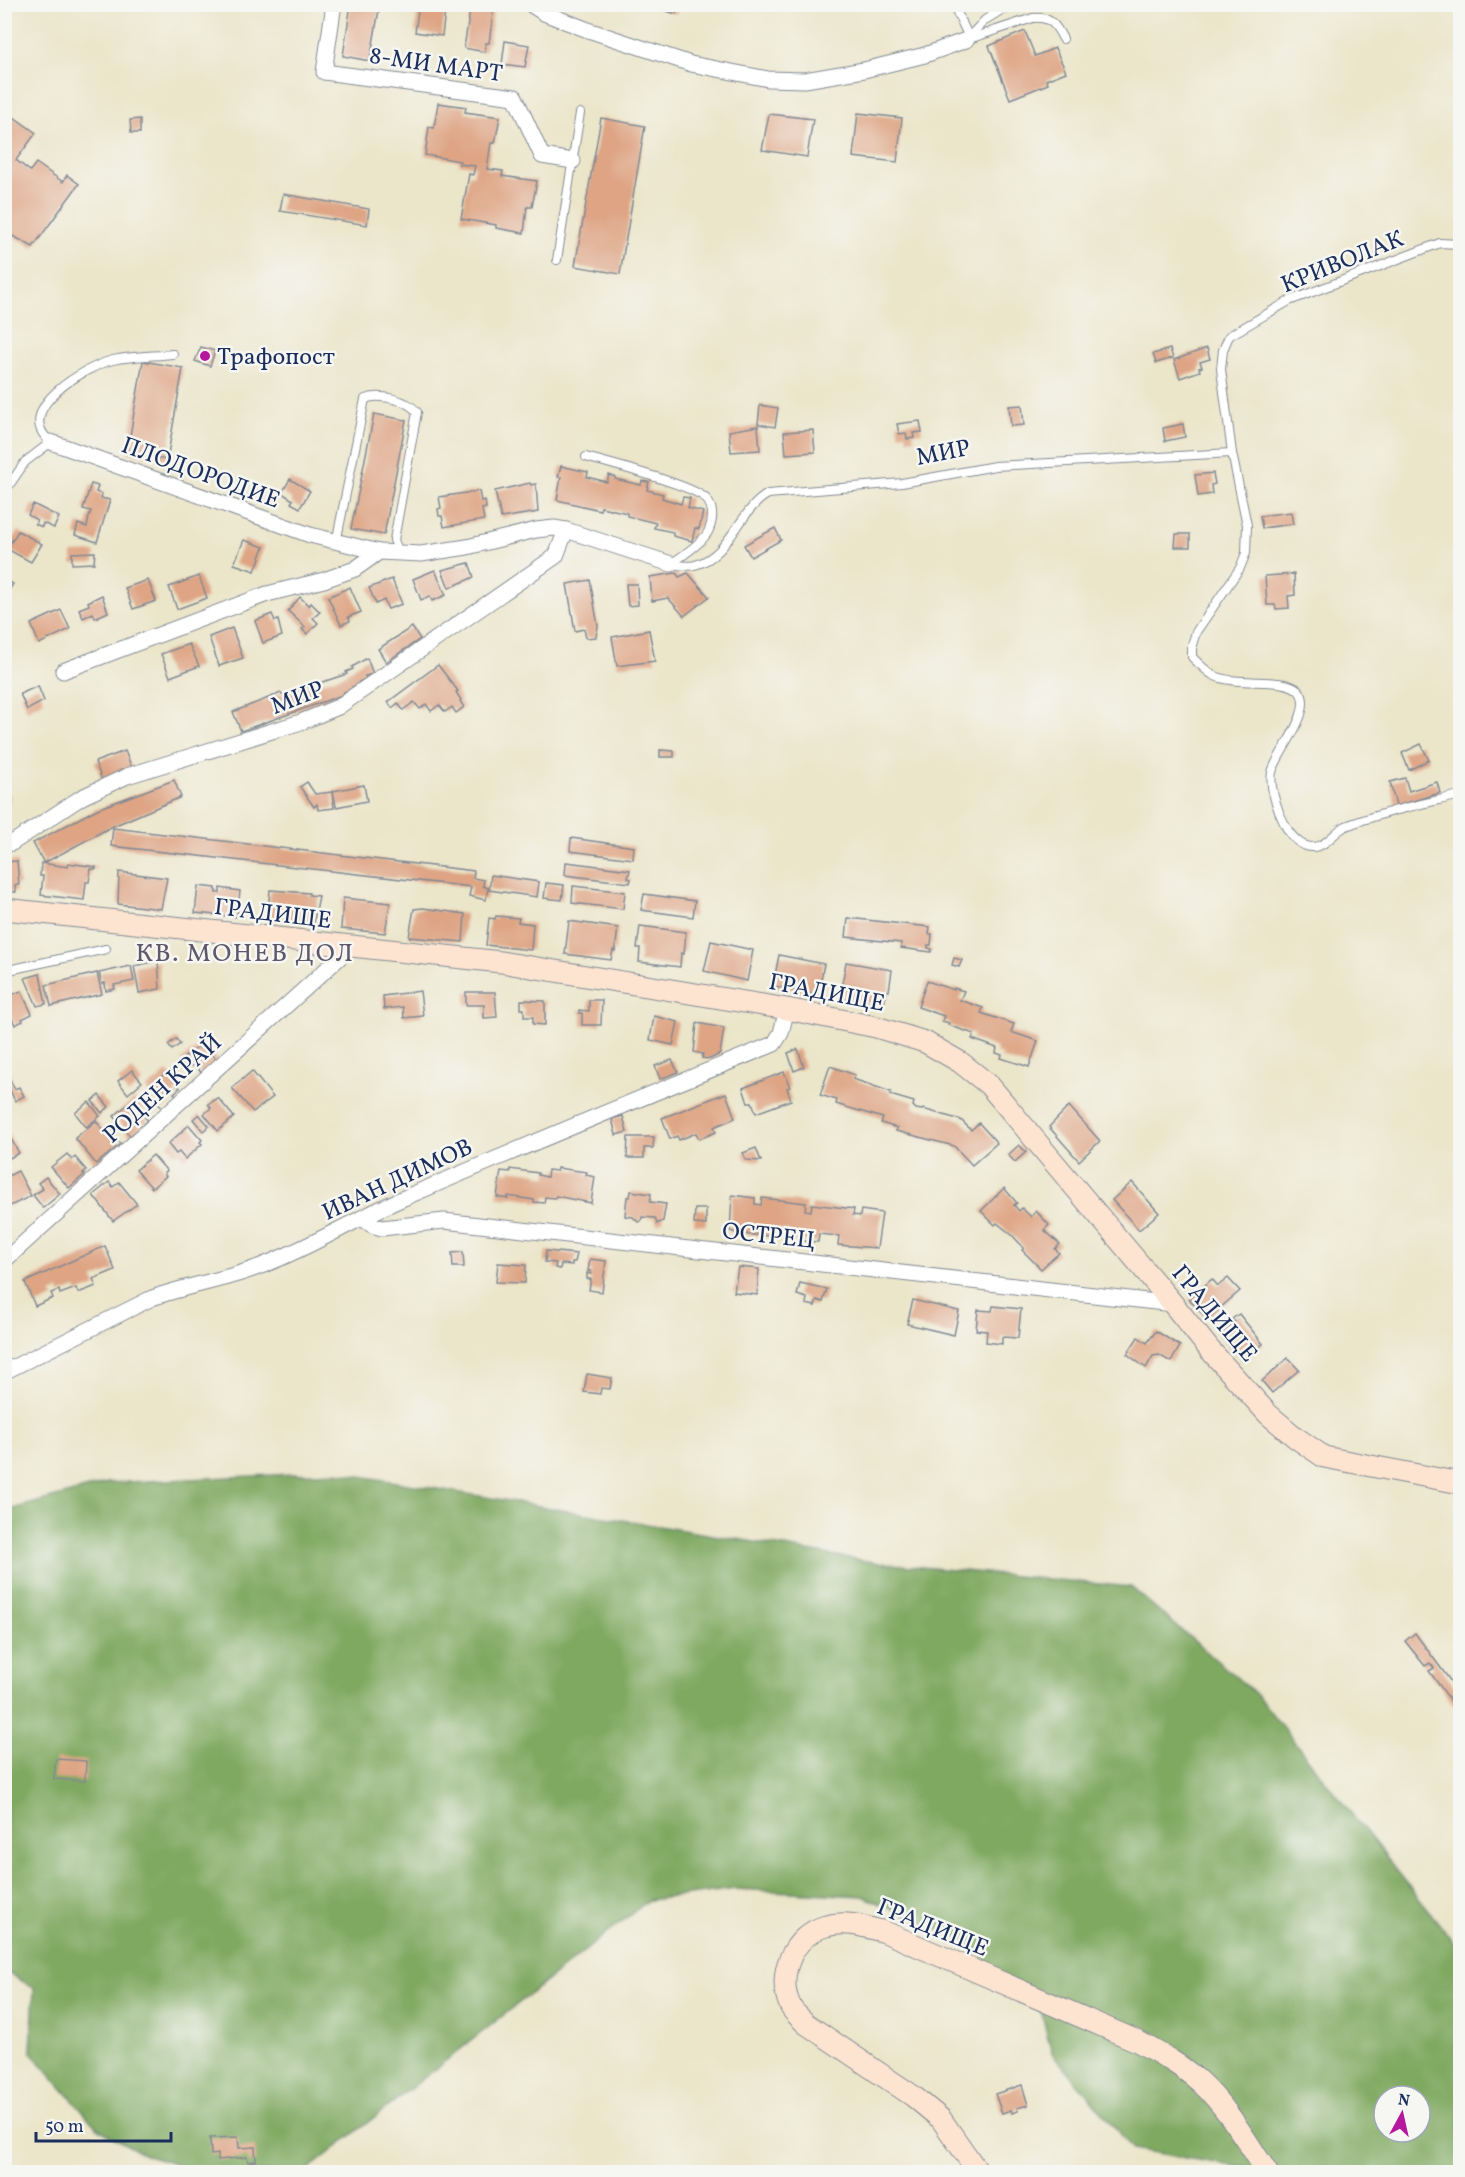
<svg xmlns="http://www.w3.org/2000/svg" width="1465" height="2177" viewBox="0 0 1465 2177" font-family="Vollkorn,serif">
<style>
.forest{fill:#7fa960;stroke:#4d6c5f;stroke-width:1.5;fill-rule:evenodd}
.building{fill:#dea484}
.lines{fill:none;stroke-linecap:round;stroke-linejoin:round}
.lane-casing{stroke:#838a94;stroke-width:10}
.street-casing{stroke:#838a94;stroke-width:17}
.secondary-casing{stroke:#838a94;stroke-width:23}
.lane{stroke:#fff;stroke-width:8}
.street{stroke:#fff;stroke-width:15}
.secondary{stroke:#fde4d1;stroke-width:21}
.poi-dot{fill:#b5179e;stroke:#f6f6f2;stroke-width:2}
.labels{text-anchor:middle;stroke-width:5;stroke-linejoin:round;paint-order:stroke}
.street-label{font-size:24px;fill:#1b2f5e;stroke:#f6f6f2}
.poi-label{font-size:24px;fill:#1b2f5e;stroke:#f6f6f2;text-anchor:start}
.neighbourhood-label{font-size:26px;letter-spacing:1.5px;fill:#5f586b;stroke:#f6f6f2}
</style>
<rect width="100%" height="100%" fill="#f6f6f2"/>
<filter id="ink" filterUnits="userSpaceOnUse"><feTurbulence type="fractalNoise" baseFrequency=".0167" numOctaves="2"/><feDisplacementMap in="SourceGraphic" scale="12" xChannelSelector="R" yChannelSelector="G"/><feConvolveMatrix kernelMatrix="1 2 1 2 8 2 1 2 1" color-interpolation-filters="sRGB"/></filter>
<filter id="wash" filterUnits="userSpaceOnUse"><feTurbulence type="fractalNoise" baseFrequency=".008" numOctaves="4" result="noise"/><feDisplacementMap in="SourceGraphic" scale="24" xChannelSelector="R" yChannelSelector="G"/><feGaussianBlur stdDeviation="1.35" result="paint"/><feColorMatrix in="noise" values="0 0 0 0 0 0 0 0 0 0 0 0 0 0 0 0 0 1.4 0 .05"/><feComposite in="paint" operator="in"/></filter>
<g filter="url(#wash)">
<rect width="100%" height="100%" fill="#ebe5c9"/>
<!-- forest -->
<path class="forest" d="M336,1472L879,1563L1131,1587L1257,1695L1460,1950V2172H1260L1257,2170L1133,2149L1052,2053L1041,2011L964,1941L863,1896L735,1889L649,1900L305,2172H202L147,2156L97,2128L31,2052L34,1988L5,1971V1511L107,1483ZM1384,2096H1420V2132H1384Z"/>
<g id="blocks">
<!-- building -->
<g class="building">
<path d="M351,4H380L370,61L343,56Z"/>
<path d="M419,4H446L442,36L415,32Z"/>
<path d="M471,4L494,6L489,43H486L485,52L464,48Z"/>
<path d="M645,4H679L676,14Z"/>
<path d="M1025,31L1035,56L1055,48L1066,72L1046,80L1048,84L1010,99L989,46Z"/>
<path d="M505,41L529,45L525,67L502,64Z"/>
<path d="M438,103L466,107L465,112L500,117L495,143H491L487,169L503,171L502,176L537,181L532,207H527L524,233L496,228V225L461,219L469,174L473,175L475,166L459,164L460,161L425,155L429,127L434,128Z"/>
<path d="M4,110L36,133L16,160L30,171L36,163L63,182L67,175L79,184L33,247L13,236L4,248Z"/>
<path d="M858,113L902,118L897,162L853,157Z"/>
<path d="M769,114L813,119L807,157L762,150Z"/>
<path d="M601,118L645,126L620,274L575,266Z"/>
<path d="M140,119V133H131L130,120Z"/>
<path d="M283,194L369,209L367,225L280,211Z"/>
<path d="M201,347L215,351L210,366L195,361Z"/>
<path d="M1207,348L1210,359L1200,362L1202,367L1199,368L1200,371L1180,378L1174,360Z"/>
<path d="M1170,349L1173,358L1156,363L1153,354Z"/>
<path d="M143,361L183,368L167,460L127,453Z"/>
<path d="M760,405L778,408L775,427L758,424Z"/>
<path d="M1022,405L1024,425L1011,426L1009,406Z"/>
<path d="M374,414L406,420L384,535L351,529Z"/>
<path d="M920,421L922,432L913,433L914,438L907,439L906,433L899,434L897,424Z"/>
<path d="M1183,424L1185,437L1165,441L1163,428Z"/>
<path d="M758,426L760,450L731,452L729,431Z"/>
<path d="M813,430L815,452L786,454L784,432Z"/>
<path d="M561,466L588,472L587,477L607,482L609,475L615,477V479L641,485L642,481L649,482L647,490L663,494L662,498L681,504L683,497L690,498L688,508L703,512L699,529L695,528L692,541L673,536V532L654,528L656,523L627,516V513L601,507L600,510L557,500L561,477H558Z"/>
<path d="M1213,473L1215,484L1211,485L1212,494L1198,496L1195,475Z"/>
<path d="M290,479L310,491L300,508L291,503L293,500L282,493Z"/>
<path d="M530,483L531,485L536,484L538,512L501,518L495,491Z"/>
<path d="M91,484L98,486L96,492L102,494L101,498L110,500L97,542L75,535L78,524L87,527L89,517L91,511L83,509Z"/>
<path d="M479,491L481,501L485,500L486,508L482,509L484,520L444,527L442,516H439L438,509L441,508L439,497Z"/>
<path d="M33,504L59,517L54,528L43,523L42,527L35,524L37,520L28,515Z"/>
<path d="M1291,512L1293,524L1262,528L1260,516Z"/>
<path d="M775,528L781,540L751,557L744,545Z"/>
<path d="M18,531L42,544L31,562L7,549Z"/>
<path d="M1176,534H1190V547H1175Z"/>
<path d="M244,540L264,547L255,571L234,564Z"/>
<path d="M95,552L94,563L72,564V553Z"/>
<path d="M469,563L474,577L449,588L442,570Z"/>
<path d="M435,570L446,595L432,601L430,596L421,600L413,579Z"/>
<path d="M676,573L679,577L688,573L709,597L684,616L668,598L652,601L650,577Z"/>
<path d="M1294,574L1295,595L1288,596L1289,608L1276,609L1275,605H1267L1265,576Z"/>
<path d="M199,576L207,598L177,609L169,587Z"/>
<path d="M4,579L13,584L4,598Z"/>
<path d="M392,579L402,604L388,609L384,600L376,604L369,588Z"/>
<path d="M148,580L156,601L133,609L125,588Z"/>
<path d="M590,580L598,626L596,637L586,638L584,629L575,631L567,584Z"/>
<path d="M626,584H637L638,605L628,606Z"/>
<path d="M350,587L361,612L348,617L350,621L341,625L328,597Z"/>
<path d="M102,595L108,612L95,618L93,613L83,618L79,609L89,605L88,602Z"/>
<path d="M300,597L309,606L311,603L320,612L313,618L318,623L307,634L302,629L305,627L288,611Z"/>
<path d="M61,610L70,629L39,644L31,624Z"/>
<path d="M272,614L275,621L278,620L282,636L263,643L255,621Z"/>
<path d="M412,627L420,639L386,662L378,649Z"/>
<path d="M232,628L243,658L219,666L209,637Z"/>
<path d="M649,630L655,661L617,666L612,637Z"/>
<path d="M189,644L199,666L170,677L161,654Z"/>
<path d="M367,658L373,674L365,676L366,679L359,682L360,684L352,687L353,689L344,692L345,694L241,731L233,712L281,693L282,695L347,674L346,672L353,669L352,667Z"/>
<path d="M438,665L458,691L456,692L461,700L460,701L464,707L456,713L452,707L445,712L439,705L431,711L426,704L420,709L414,702L403,710L398,703L392,708L388,702Z"/>
<path d="M38,686L44,701L27,710L20,694Z"/>
<path d="M1421,744L1429,760L1409,770L1402,753Z"/>
<path d="M660,750L674,751V757H660Z"/>
<path d="M125,751L132,768L102,780L95,762Z"/>
<path d="M1405,778L1409,791L1437,782L1440,793L1396,806L1390,782Z"/>
<path d="M174,780L181,797L111,827L44,863L33,843L97,809Z"/>
<path d="M307,782L315,794L332,792L334,808L318,810L317,804L314,807L300,787Z"/>
<path d="M364,785L367,801L336,807L333,791Z"/>
<path d="M4,794L10,796L7,810H4Z"/>
<path d="M113,828L474,871L473,878L484,880L483,886L488,888L486,900L469,896L471,887L111,846Z"/>
<path d="M571,838L634,847L633,859L570,851Z"/>
<path d="M17,861L19,885H15L16,892H4V862Z"/>
<path d="M566,862L630,870L628,878L631,879L630,883L565,875Z"/>
<path d="M41,863L68,867V863L96,867V869H91L89,882H86L84,900L41,895L43,876H40Z"/>
<path d="M119,872L167,878L161,909L118,904Z"/>
<path d="M491,875L539,882L537,897L489,890Z"/>
<path d="M546,883L564,885L562,900L544,898Z"/>
<path d="M198,886L216,888V893H220V888L240,891L237,917L195,913Z"/>
<path d="M573,886L625,892L623,909L572,903Z"/>
<path d="M270,890L309,893V895L319,896L313,926L269,921L270,911L268,910Z"/>
<path d="M644,894L695,901L693,917L641,910Z"/>
<path d="M343,898L390,903L385,933L341,929Z"/>
<path d="M423,908L465,914L463,942L409,937L414,909Z"/>
<path d="M496,916L519,918L518,922L533,924L531,950L486,945L489,918L495,919Z"/>
<path d="M848,918L930,927L929,934H932L931,945H928V948L932,949L931,952L901,948V943L846,937Z"/>
<path d="M569,921L618,928L615,951L613,950L611,960L565,954Z"/>
<path d="M640,926L686,932L684,954L681,953L680,967L639,962L640,948H637Z"/>
<path d="M711,941L753,950L747,981L704,971Z"/>
<path d="M779,955L824,964L818,995L773,986Z"/>
<path d="M954,958L962,960L959,967L952,965Z"/>
<path d="M158,961L160,989L139,993L134,966Z"/>
<path d="M846,962L892,970L889,991H886L884,1005L843,999L845,984H842Z"/>
<path d="M131,966L134,981L114,985L115,989L106,991L105,983L102,984L99,973Z"/>
<path d="M97,973L102,994L51,1006L46,985Z"/>
<path d="M40,974L46,1004L37,1006L25,978Z"/>
<path d="M927,981L954,990V988L964,991L960,1000L983,1008L981,1013L1014,1024L1011,1032L1038,1041L1029,1067L1001,1058L1002,1055L996,1053L997,1048L972,1039L974,1034L948,1025L949,1023L942,1021L944,1016L918,1007Z"/>
<path d="M21,991L32,1014L22,1019L23,1021L15,1025L7,1007L4,1009V998Z"/>
<path d="M420,991L423,1016L404,1018L403,1007L384,1009L383,996Z"/>
<path d="M466,992H495L497,1017L484,1018V1005H466Z"/>
<path d="M521,1000L545,1001V1025L533,1024V1017H524V1009H521Z"/>
<path d="M589,1000H602L601,1025H582V1013H579V1010L589,1011Z"/>
<path d="M654,1016L678,1022L673,1045L650,1040Z"/>
<path d="M697,1023L724,1028L720,1054L710,1059L702,1058L703,1054L694,1052Z"/>
<path d="M176,1039L180,1044L172,1050L168,1045Z"/>
<path d="M202,1044L219,1062L203,1075L194,1064L188,1069L181,1060Z"/>
<path d="M798,1049L804,1067L794,1071L788,1053Z"/>
<path d="M672,1060L678,1072L660,1079L655,1066Z"/>
<path d="M4,1065L13,1086L15,1089L19,1087L24,1096L15,1101L9,1088L7,1089L4,1084Z"/>
<path d="M830,1066L855,1075L853,1079L891,1092L890,1095L914,1102L913,1106L916,1109L922,1110L923,1109L961,1120L971,1130L979,1123L997,1143L972,1165L954,1146L896,1131L897,1128L881,1123L883,1118L836,1104L837,1100L820,1095Z"/>
<path d="M132,1070L142,1082L128,1094L118,1081Z"/>
<path d="M252,1071L273,1097L253,1112L232,1088Z"/>
<path d="M167,1072L180,1088L174,1093L177,1097L163,1109L146,1089Z"/>
<path d="M784,1072L790,1087L787,1088L791,1100L756,1113L752,1102L748,1103L743,1088Z"/>
<path d="M726,1093L735,1118L714,1127L716,1132L699,1139L696,1133L679,1140L677,1136L670,1139L662,1118Z"/>
<path d="M99,1095L109,1107L102,1113L92,1101Z"/>
<path d="M218,1098L234,1117L218,1131L204,1114L211,1108L208,1104Z"/>
<path d="M134,1099L144,1110L141,1112L148,1121L130,1136L114,1116Z"/>
<path d="M89,1102L100,1116L86,1127L75,1113Z"/>
<path d="M1069,1106L1100,1141L1079,1161L1049,1127Z"/>
<path d="M199,1114L209,1126L203,1131L193,1119Z"/>
<path d="M623,1116L627,1132L616,1135L612,1119Z"/>
<path d="M96,1121L105,1132L108,1129L121,1144L96,1164L75,1138Z"/>
<path d="M189,1125L202,1140L200,1142L202,1144L185,1159L179,1152L176,1154L168,1144Z"/>
<path d="M7,1132L19,1153L10,1158L7,1153L4,1155V1133Z"/>
<path d="M628,1137H654L653,1148H644V1158H627Z"/>
<path d="M1019,1145L1026,1152L1015,1162L1008,1155Z"/>
<path d="M756,1148L761,1161L746,1160L743,1153Z"/>
<path d="M67,1154L72,1160L75,1157L86,1170L83,1173L85,1174L69,1188L51,1167Z"/>
<path d="M153,1155L167,1171L164,1173L166,1176L152,1188L136,1170Z"/>
<path d="M557,1168L587,1172L586,1175L595,1177L591,1203L556,1196L555,1198L545,1197L544,1203L534,1202V1200L508,1196V1199L497,1197L501,1171L510,1172V1169L538,1173V1175L547,1177L548,1170L557,1171Z"/>
<path d="M18,1171L31,1196L8,1207L4,1200V1178Z"/>
<path d="M46,1177L60,1194L43,1208L33,1195L43,1189L38,1183Z"/>
<path d="M109,1182L113,1187L119,1182L137,1204L113,1221L93,1195Z"/>
<path d="M1132,1182L1159,1213L1139,1230L1112,1200Z"/>
<path d="M1004,1188L1017,1203L1014,1205L1019,1211L1022,1208L1031,1217L1036,1211L1049,1225L1044,1230L1060,1244L1055,1249L1059,1253L1041,1269L1022,1250L1024,1248L1012,1235L997,1223L995,1225L981,1211Z"/>
<path d="M631,1191L651,1194L650,1202L666,1204L663,1221L657,1224L655,1218L642,1217L641,1221L638,1222L633,1217L625,1216L627,1197H630Z"/>
<path d="M732,1195L755,1198V1204L761,1205L762,1198L806,1203L805,1210L811,1211L812,1204L854,1209L853,1215L860,1216L861,1210L882,1213L877,1248L838,1245L839,1236L819,1234L818,1242L788,1240L789,1231L779,1229L770,1228L769,1236L740,1234L730,1231Z"/>
<path d="M695,1209H706V1225L694,1224Z"/>
<path d="M105,1246L115,1270L93,1279L96,1286L78,1293L76,1288L60,1294L59,1290L51,1293L53,1298L35,1306L25,1282Z"/>
<path d="M546,1251L577,1254L575,1262H572V1265L561,1264L560,1269L555,1268L556,1263L545,1262Z"/>
<path d="M463,1252L464,1267H453L452,1253Z"/>
<path d="M590,1259L606,1261L602,1292L589,1290L591,1279H587V1273L591,1274V1271H588Z"/>
<path d="M498,1263L526,1265L525,1283L496,1282Z"/>
<path d="M738,1267L759,1269L757,1295L734,1292Z"/>
<path d="M1228,1278L1240,1291L1207,1319L1189,1299L1212,1279L1218,1286Z"/>
<path d="M800,1283L827,1289L823,1302L817,1300L815,1306L806,1304L807,1298L797,1295Z"/>
<path d="M913,1300L959,1311L954,1335L907,1324Z"/>
<path d="M993,1306L1021,1309L1018,1338L1002,1337V1344L986,1342L987,1331L976,1330L978,1310L992,1311Z"/>
<path d="M1239,1314L1263,1344L1243,1361L1220,1335L1235,1322L1232,1319Z"/>
<path d="M1156,1331L1180,1346L1171,1362L1159,1355L1153,1356L1146,1368L1127,1354L1138,1337L1147,1343Z"/>
<path d="M1288,1358L1299,1370L1272,1393L1262,1381Z"/>
<path d="M587,1374L612,1378L610,1389L601,1388L600,1394L584,1392Z"/>
<path d="M1415,1633L1460,1694V1703L1455,1707L1429,1671L1434,1668L1430,1663L1425,1666L1405,1641Z"/>
<path d="M56,1759L86,1761L85,1781L54,1779Z"/>
<path d="M1022,2085L1028,2105L1017,2108L1018,2111L1012,2113L1011,2110L1002,2113L995,2094Z"/>
<path d="M238,2137L239,2148L255,2147L256,2161L248,2162L247,2157L218,2160V2154L211,2155L210,2138Z"/>
</g>
</g>
</g>
<g filter="url(#ink)">
<use href="#blocks" fill-opacity="0" stroke="#838a94" stroke-width="1.5"/>
<g class="lines">
<defs>
<g id="lane">
<path d="M953,4L967,33L966,40"/>
<path d="M1459,4L1460,7"/>
<path d="M967,39L985,20L1011,4"/>
<path d="M966,40L1033,18C1050,16 1056,25 1063,39"/>
<path d="M1460,244L1440,243L1289,301L1229,336L1223,350L1221,369L1232,453L1247,525L1246,553L1240,568L1196,632L1192,645V657C1199,664 1206,671 1213,675C1235,687 1283,676 1298,690C1317,708 1277,753 1272,772C1269,787 1278,812 1285,825C1290,835 1300,847 1312,847C1325,848 1335,831 1346,826C1382,812 1423,804 1460,795"/>
<path d="M557,260L580,113"/>
<path d="M586,457C606,463 698,486 707,500C714,509 713,520 709,530C704,542 682,556 671,564"/>
<path d="M4,493L25,462L51,442C10,410 87,366 113,360C132,356 154,356 173,354"/>
<path d="M336,543L365,399C379,393 408,400 417,412L394,540L399,553"/>
<path d="M671,564C678,565 688,567 695,565C730,556 739,510 768,494L902,483L995,466L1232,453"/>
<path d="M4,971L106,949"/>
</g>
<g id="street">
<path d="M334,4L324,72L515,97L542,156L573,161"/>
<path d="M530,4L544,13L588,30L691,64L768,79L805,80L864,70L925,55L966,40"/>
<path d="M51,442L310,535L379,552L421,554L467,547L536,530L554,528L566,530L671,564"/>
<path d="M63,671L267,594L324,580L355,569L379,552"/>
<path d="M4,844L12,843L82,797L127,776L301,722L338,707L556,556L566,530"/>
<path d="M362,1218L372,1225L382,1228L444,1221L1173,1304"/>
<path d="M4,1261L350,948"/>
<path d="M4,1372L152,1298C185,1286 220,1281 253,1269C303,1251 348,1223 397,1201C522,1147 648,1095 774,1044L781,1033L787,1009"/>
</g>
<g id="secondary">
<path d="M4,909L501,962L787,1009L876,1027L925,1042L960,1062L989,1085L1173,1304L1210,1350L1268,1414L1295,1437L1324,1457L1460,1483"/>
<path d="M978,2172L941,2119L913,2096L805,2023C800,2017 792,2012 790,2005C776,1975 793,1935 826,1926C846,1920 866,1927 885,1932L1137,2041C1159,2053 1181,2065 1200,2082C1227,2107 1247,2142 1267,2172"/>
</g>
</defs>
<!-- lane casing -->
<use href="#lane" class="lane-casing"/>
<!-- street casing -->
<use href="#street" class="street-casing"/>
<!-- secondary casing -->
<use href="#secondary" class="secondary-casing"/>
<!-- lane -->
<use href="#lane" class="lane"/>
<!-- street -->
<use href="#street" class="street"/>
<!-- secondary -->
<use href="#secondary" class="secondary"/>
</g>
</g>
<!-- markers -->
<circle class="poi-dot" cx="205" cy="356" r="6"/>
<g class="labels">
<!-- street labels -->
<g class="street-label">
<text transform="translate(436 64) rotate(8)" y="8">8-МИ МАРТ</text>
<text transform="translate(1342 261) rotate(-22)" y="8">КРИВОЛАК</text>
<text transform="translate(943 452) rotate(-11)" y="8">МИР</text>
<text transform="translate(201 472) rotate(20)" y="8">ПЛОДОРОДИЕ</text>
<text transform="translate(297 697) rotate(-21)" y="8">МИР</text>
<text transform="translate(273 913) rotate(7)" y="8">ГРАДИЩЕ</text>
<text transform="translate(827 992) rotate(11)" y="8">ГРАДИЩЕ</text>
<text transform="translate(162 1088) rotate(-42)" y="8">РОДЕН КРАЙ</text>
<text transform="translate(397 1179) rotate(-25)" y="8">ИВАН ДИМОВ</text>
<text transform="translate(769 1235) rotate(6)" y="8">ОСТРЕЦ</text>
<text transform="translate(1215 1313) rotate(50)" y="8">ГРАДИЩЕ</text>
<text transform="translate(933 1927) rotate(22)" y="8">ГРАДИЩЕ</text>
</g>
<!-- poi labels -->
<g class="poi-label">
<text x="217" y="364">Трафопост</text>
</g>
<!-- neighbourhood labels -->
<g class="neighbourhood-label">
<text x="245" y="961">КВ. МОНЕВ ДОЛ</text>
</g>
</g>
<!-- margin -->
<rect width="1465" height="2177" fill="none" stroke="#f6f6f2" stroke-width="24"/>
<!-- north arrow -->
<g transform="translate(1402 2114) rotate(8)"><circle r="28" fill="#f6f6f2" stroke="#9ea6b7" stroke-width="1.5"/>
<path d="M0-4.5L10 22L0 15L-10 22Z" fill="#b5179e"/>
<text y="-9" font-size="16" font-weight="bold" text-anchor="middle" fill="#1b2f5e">N</text>
</g>
<!-- scale -->
<path d="M36 2132v9h135v-9" fill="none" stroke="#1b2f5e" stroke-width="3"/>
<text x="45" y="2132" font-size="18" fill="#1b2f5e" stroke="#f6f6f2" stroke-width="4.5" paint-order="stroke">50 m</text>
</svg>
